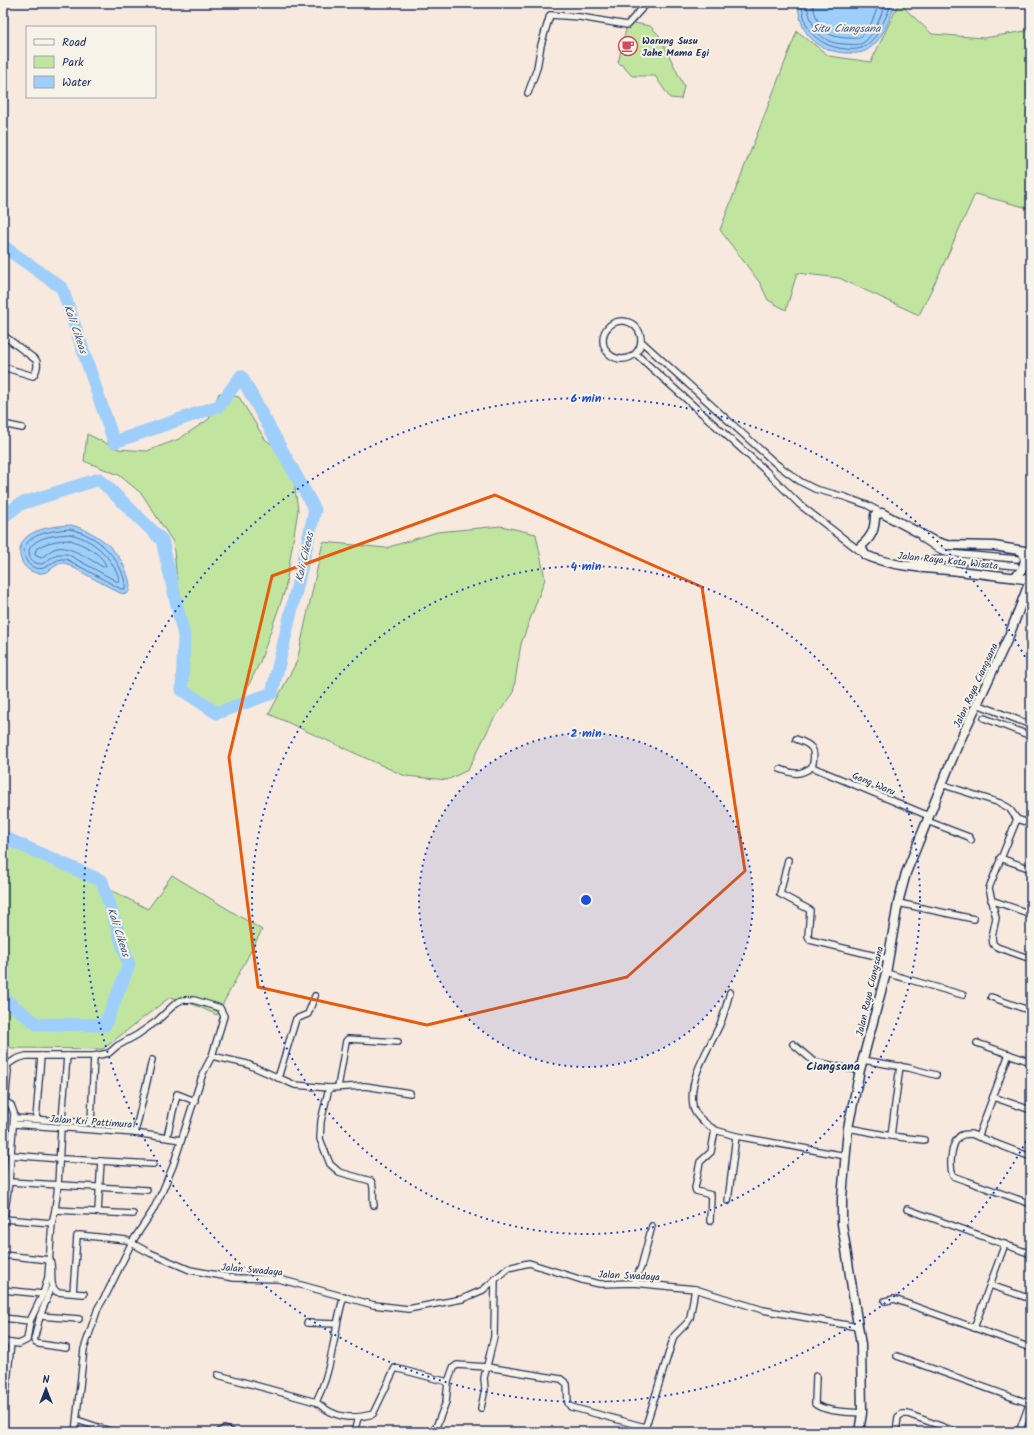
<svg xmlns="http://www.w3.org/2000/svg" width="1034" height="1435" viewBox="0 0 1034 1435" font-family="Kalam,sans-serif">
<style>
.green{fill:#c1e59f;stroke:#6e8a7e}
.water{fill:#9ecffb;stroke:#6a8fbc}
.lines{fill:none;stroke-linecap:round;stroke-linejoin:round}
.shore{stroke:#4f6f9d;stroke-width:1}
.river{stroke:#9ecffb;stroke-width:13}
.street-tunnel{stroke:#ccc4c4;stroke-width:5.5;stroke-dasharray:5.5 3;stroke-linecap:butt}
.street-casing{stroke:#1b2f5e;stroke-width:8}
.secondary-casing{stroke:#1b2f5e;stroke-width:11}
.street{stroke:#f7f3e8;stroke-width:5.5}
.secondary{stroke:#f7f3e8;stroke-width:8}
.marked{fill:none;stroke:#e8590c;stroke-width:3;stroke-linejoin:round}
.ring{fill:none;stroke:#1d4ed8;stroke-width:2;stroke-dasharray:2 4}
.labels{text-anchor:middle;stroke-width:4;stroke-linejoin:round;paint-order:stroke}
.poi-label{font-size:10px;font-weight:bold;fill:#1b2f5e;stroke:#f7f3e8;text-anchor:start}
.street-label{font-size:10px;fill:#1b2f5e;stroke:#f7f3e8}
.water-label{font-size:11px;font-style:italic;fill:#3c5785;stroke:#f7f3e8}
.quarter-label{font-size:12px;font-weight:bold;fill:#1b2f5e;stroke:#f7f3e8}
.centre{fill:#1d4ed8;stroke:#f7f3e8;stroke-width:2}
.ring-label{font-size:12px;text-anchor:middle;font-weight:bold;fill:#1d4ed8;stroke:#f7f3e8;stroke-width:4;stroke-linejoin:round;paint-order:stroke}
</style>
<rect width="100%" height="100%" fill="#f8e9de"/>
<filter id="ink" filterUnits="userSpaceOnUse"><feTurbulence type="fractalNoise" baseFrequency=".025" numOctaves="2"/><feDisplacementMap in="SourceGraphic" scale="8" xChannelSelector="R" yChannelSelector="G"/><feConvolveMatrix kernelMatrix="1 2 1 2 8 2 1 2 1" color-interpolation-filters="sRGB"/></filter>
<g filter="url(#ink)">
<!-- green -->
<g class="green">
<path d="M899,3L932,34L984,38L1031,30V201L1028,208L975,194L940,272L919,315L839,278L797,273L786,310L768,300L760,283L720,230L797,31L829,56L871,62Z"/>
<path d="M634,23L650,26L659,35L684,86L681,99L670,98L655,76H632L622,65L618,63L627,25Z"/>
<path d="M219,393L239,397L265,439L291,460L298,510L285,590L260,662L241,700L208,710L191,703L183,678L181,616L173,542L142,494L119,475L84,461L87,434L118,449L147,451L179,439L209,419Z"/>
<path d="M501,526L536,534L545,579L521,644L513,694L493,720L468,770L447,780L405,776L269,714L297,661L323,542L386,548L437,532Z"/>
<path d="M3,840L43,856L148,909L172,875L262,930L217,1015L195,1005L170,997L103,1049L12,1048L3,1043Z"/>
</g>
<!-- water -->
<g class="water">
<path d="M797,3H896C889,19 883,41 867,50C861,54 853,53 846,53C828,52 812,44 803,27C800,20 799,11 797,3Z"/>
<path d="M71,525C98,532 122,551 129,580C130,585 131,590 127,594L120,593L65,563C54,562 51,575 37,573C18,570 14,545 29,535C42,527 57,526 71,525Z"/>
</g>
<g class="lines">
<!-- shore -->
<g class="shore">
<path d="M801,3C803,10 804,18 806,24C813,40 830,48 846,49C857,50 864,49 871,41C881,31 886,16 892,3"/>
<path d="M806,3C812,25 817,43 844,44C850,44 857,46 863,43C875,35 880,16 886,3"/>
<path d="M812,3C818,25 822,37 847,38C851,38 856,39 860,37C870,31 875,14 879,3"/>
<path d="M70,529C92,534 110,548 120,568C123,575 126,582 125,589H121L66,559C53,557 48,572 35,568C30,566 26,562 25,557C18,534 55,530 70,529Z"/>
<path d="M70,534C89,538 106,551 115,569C117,573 119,576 119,581H116L67,554H57L42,564C33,564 29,559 29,550C35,536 57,535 70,534Z"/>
<path d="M70,540C81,543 103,554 106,566L103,567C92,561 70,545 57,548C50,550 47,554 41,558L35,555L36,549C46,542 58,540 70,540Z"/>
</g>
<!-- river -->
<g class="river">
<path d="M3,246L62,288L114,442L219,406L241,376L315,510L272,693L217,713L182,690L184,636L162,540L99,479L20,504L3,517"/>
<path d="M3,837L102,881L129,965L105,1025L37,1024L3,998"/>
</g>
<!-- street-tunnel -->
<g class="street-tunnel">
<path d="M1021,560L1031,562"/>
<path d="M1020,567L1031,569"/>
</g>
<defs>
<g id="street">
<path d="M528,93L537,68L541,45L550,15L580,17L627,25L647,3"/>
<circle cx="622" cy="340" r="19"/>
<path d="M3,335L36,360C39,365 36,373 33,376L3,367"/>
<path d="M642,342L775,463L801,482L815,489L845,497L867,505L882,513"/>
<path d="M636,354L766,471L799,504L865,555"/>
<path d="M3,424L22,428"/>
<path d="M921,538L936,548L947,553L1017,559"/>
<path d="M909,565L931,560L944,559L1016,566"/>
<path d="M977,704L1031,725"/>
<path d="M984,718L1031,736"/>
<path d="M796,739C812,745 817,748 812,767L929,816"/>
<path d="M780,769C794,774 799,776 812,767"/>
<path d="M947,786L1000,803L1009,808L1017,819L1031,824"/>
<path d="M1017,819L989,888L996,918L992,937L993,944L997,947L1031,959"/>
<path d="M927,821L969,837L971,840"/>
<path d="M1000,858L1031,869"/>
<path d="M788,860L780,894L810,910L808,936L810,940L888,959"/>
<path d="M991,900L1031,914"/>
<path d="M898,903L974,919"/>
<path d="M886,973L963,995"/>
<path d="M991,997L1031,1011"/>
<path d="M977,1043L1031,1062"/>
<path d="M793,1044L813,1061L839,1067L860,1070"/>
<path d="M212,1056L247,1064L295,1085L329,1088L365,1086L410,1093"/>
<path d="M3,1060L7,1065L8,1071L3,1127"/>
<path d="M863,1060L909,1068L936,1075"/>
<path d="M7,1065L16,1059L26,1056H94L109,1053L117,1046L137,1035L157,1021L176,1003L182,1000H194L220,1008L224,1016L212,1056L203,1073L173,1166L162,1192L152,1212L132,1242L107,1293L98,1308L84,1349L75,1432"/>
<path d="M900,1066L891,1136L924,1140"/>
<path d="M278,1078L296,1019L308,1014L315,996"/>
<path d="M338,1087L346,1041L348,1039L398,1042"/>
<path d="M329,1088L321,1121L320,1139L330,1164L339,1172L371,1181C375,1187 372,1196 374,1205"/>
<path d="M993,1097L1031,1110"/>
<path d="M14,1118L91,1123L94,1056"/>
<path d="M36,1119L41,1056"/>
<path d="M62,1121L67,1056"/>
<path d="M14,1124L135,1133L181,1140"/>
<path d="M848,1128L891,1136"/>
<path d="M715,1130C707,1125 694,1115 693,1106C688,1076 710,1048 721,1022C725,1012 727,1002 730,992"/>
<path d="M135,1133L152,1060"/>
<path d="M167,1137L177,1094L195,1101"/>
<path d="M978,1137L1009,1054"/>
<path d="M11,1155L60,1159"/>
<path d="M1031,1157L971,1134C966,1134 961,1134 958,1138C951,1146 949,1166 953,1176L1031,1204"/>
<path d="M64,1159L153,1164"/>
<path d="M9,1182L147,1190"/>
<path d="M728,1201L736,1136"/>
<path d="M907,1209L1031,1254"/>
<path d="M55,1210L133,1214"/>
<path d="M98,1212L101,1161"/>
<path d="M4,1219L52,1223"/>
<path d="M710,1221L711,1195L696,1191L695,1188L700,1162L711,1152L715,1130L736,1136L846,1156"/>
<path d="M3,1226L9,1182L14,1113L11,1105L6,1102"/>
<path d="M3,1255L50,1260C54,1270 48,1286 57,1292L84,1294"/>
<path d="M634,1283L641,1267L652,1226"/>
<path d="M990,1285L1031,1299"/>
<path d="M52,1286L40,1316L34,1340L36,1343L39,1344L66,1348"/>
<path d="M3,1290L43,1294"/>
<path d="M73,1293L77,1236L79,1235L126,1240L150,1253L190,1270L234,1278L279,1279L374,1305L408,1309L462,1299L483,1290L508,1268L529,1263L582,1280L600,1284L634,1283L695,1289L763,1310L858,1327"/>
<path d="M885,1301L894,1299L1031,1348"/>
<path d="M40,1316L79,1319"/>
<path d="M3,1318L30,1321"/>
<path d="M307,1323L337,1324"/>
<path d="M974,1328L1005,1244"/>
<path d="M3,1342L19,1344L27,1340L30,1321L43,1294L48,1277L52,1223L55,1210L58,1185L61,1128"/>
<path d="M897,1356L1031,1404"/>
<path d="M218,1375L316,1402C324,1386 329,1369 332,1351C336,1333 338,1314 344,1296"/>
<path d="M816,1376L815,1404C824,1412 850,1412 862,1413"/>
<path d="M6,1393L11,1343"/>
<path d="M316,1402C335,1418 350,1420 373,1414L395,1368L448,1382L453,1368L457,1365L487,1367L561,1379L567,1384L568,1403L571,1407L645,1427"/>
<path d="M481,1408L485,1389L484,1378L494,1337L495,1278"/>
<path d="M77,1420L113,1432"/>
<path d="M219,1432L224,1429L232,1432"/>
<path d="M354,1432L358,1418"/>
<path d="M434,1432L446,1402L448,1382"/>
<path d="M644,1432L674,1336L687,1323L690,1318L695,1289"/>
<path d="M896,1432L898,1417L902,1414H908L957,1432"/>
<path d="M1019,1432L1031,1399"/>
</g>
<g id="secondary">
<path d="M1031,552L994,546L947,545L934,541L882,513L875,515C875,529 872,537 861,546L865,555C892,566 920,568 949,570C976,573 1004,576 1031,580"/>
<path d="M1014,577C1023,571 1028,561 1022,551"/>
<path d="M859,1432L862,1413L861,1345L842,1224V1198L848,1128L860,1070L886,973L898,903L906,873L957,747L1009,636L1031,578"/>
</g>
</defs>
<!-- street casing -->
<use href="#street" class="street-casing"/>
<!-- secondary casing -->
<use href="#secondary" class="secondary-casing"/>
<!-- street -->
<use href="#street" class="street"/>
<!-- secondary -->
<use href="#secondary" class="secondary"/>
</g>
</g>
<!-- marked area -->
<path class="marked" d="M495,495L702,587L745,871L627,977L427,1025L258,987L229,757L272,576Z"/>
<!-- distance rings -->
<circle cx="586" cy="900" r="167" fill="#1d4ed8" fill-opacity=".12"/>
<g class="ring">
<circle cx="586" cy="900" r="167"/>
<circle cx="586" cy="900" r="334"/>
<path d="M1029 1136A502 502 0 1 1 1029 664"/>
</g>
<!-- icons -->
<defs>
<symbol id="cafe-ring" viewBox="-11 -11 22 22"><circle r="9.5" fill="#f7f3e8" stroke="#d1495b" stroke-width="1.5"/><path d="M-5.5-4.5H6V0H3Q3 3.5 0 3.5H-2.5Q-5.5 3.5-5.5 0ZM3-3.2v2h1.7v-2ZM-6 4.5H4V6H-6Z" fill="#d1495b"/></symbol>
</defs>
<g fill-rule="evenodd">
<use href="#cafe-ring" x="617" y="35" width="22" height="22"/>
</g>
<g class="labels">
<!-- poi labels -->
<g class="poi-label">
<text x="642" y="44">Warung Susu<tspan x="642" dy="12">Jahe Mama Egi</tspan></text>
</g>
<!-- street labels -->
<g class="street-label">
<text transform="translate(948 560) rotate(6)" y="4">Jalan Raya Kota Wisata</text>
<text transform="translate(975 685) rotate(-65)" y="4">Jalan Raya Ciangsana</text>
<text transform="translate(874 783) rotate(23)" y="4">Gang Waru</text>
<text transform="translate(869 991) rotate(-77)" y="4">Jalan Raya Ciangsana</text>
<text transform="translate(91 1121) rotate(4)" y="4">Jalan Kri Pattimura</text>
<text transform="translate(252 1269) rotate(5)" y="4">Jalan Swadaya</text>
<text transform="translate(629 1275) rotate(3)" y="4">Jalan Swadaya</text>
</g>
<!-- water labels -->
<g class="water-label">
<text x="846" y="32">Situ Ciangsana</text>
<text transform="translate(76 329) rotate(71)" y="4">Kali Cikeas</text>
<text transform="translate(304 557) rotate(-77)" y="4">Kali Cikeas</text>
<text transform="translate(119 932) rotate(72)" y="4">Kali Cikeas</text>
</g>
<!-- quarter labels -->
<g class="quarter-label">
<text x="833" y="1070">Ciangsana</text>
</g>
</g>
<circle cx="586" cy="900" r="6" class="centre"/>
<g class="ring-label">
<text x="586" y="402">6 min</text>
<text x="586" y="570">4 min</text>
<text x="586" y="737">2 min</text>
</g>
<!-- margin -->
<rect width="1034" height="1435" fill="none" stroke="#f7f3e8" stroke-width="16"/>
<rect x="8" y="8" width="1018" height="1419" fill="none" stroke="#1b2f5e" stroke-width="1.5" filter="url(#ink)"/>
<!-- legend -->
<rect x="26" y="26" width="130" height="72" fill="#f7f3e8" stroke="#9fa5b1"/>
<rect x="34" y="39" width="20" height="6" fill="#f7f3e8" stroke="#9fa5b1"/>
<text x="62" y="46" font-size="12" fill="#1b2f5e">Road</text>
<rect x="34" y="56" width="20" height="12" fill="#c1e59f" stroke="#9fa5b1"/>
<text x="62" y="66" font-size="12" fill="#1b2f5e">Park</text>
<rect x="34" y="76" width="20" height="12" fill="#9ecffb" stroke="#9fa5b1"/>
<text x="62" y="86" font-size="12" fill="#1b2f5e">Water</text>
<!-- north arrow -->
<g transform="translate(46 1389)" stroke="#f7f3e8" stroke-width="3" paint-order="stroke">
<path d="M0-3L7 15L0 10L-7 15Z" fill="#1b2f5e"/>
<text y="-6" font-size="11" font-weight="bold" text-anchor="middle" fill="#1b2f5e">N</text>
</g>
</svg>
